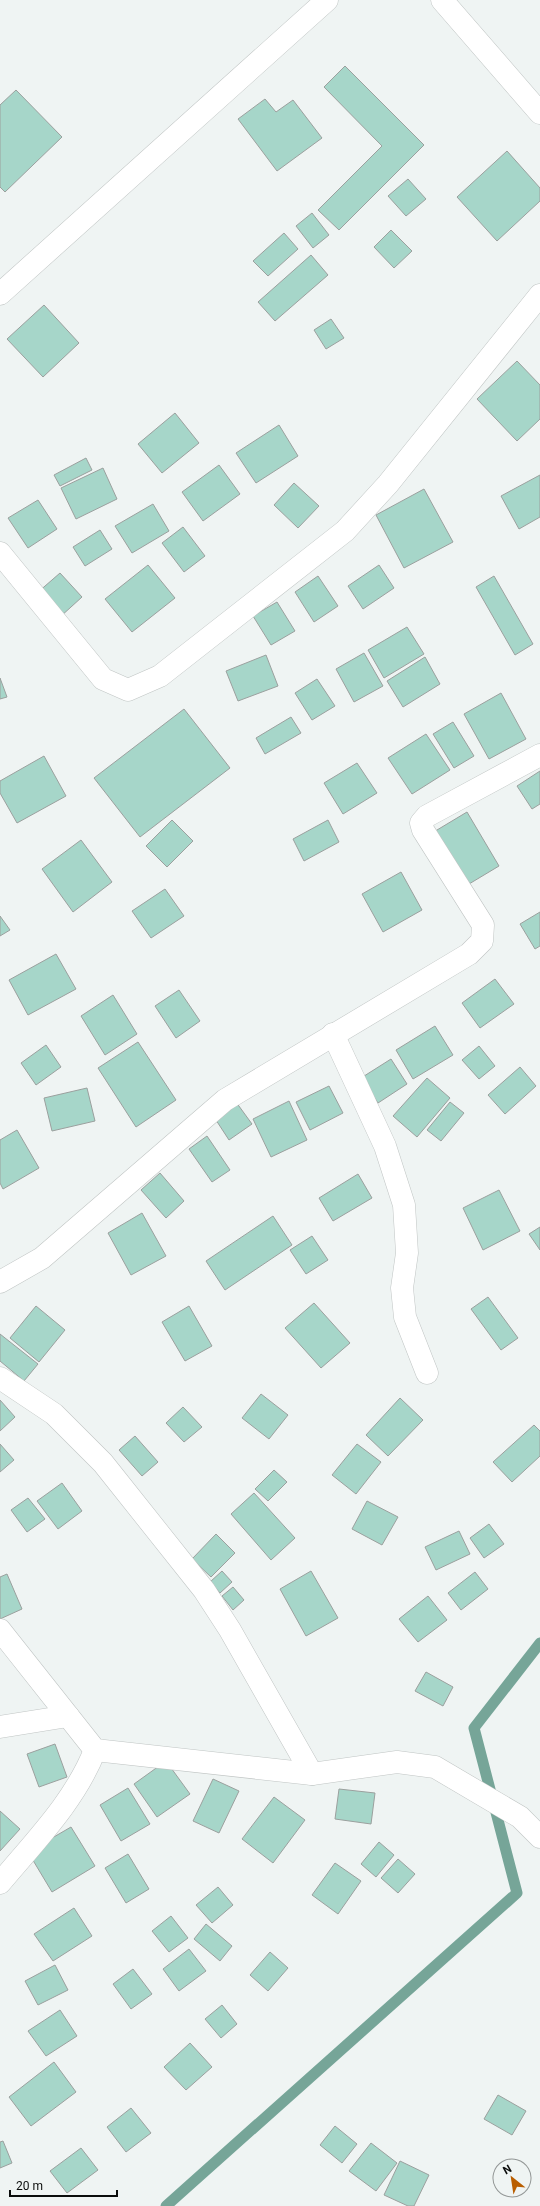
<svg xmlns="http://www.w3.org/2000/svg" width="540" height="2206" viewBox="0 0 540 2206" font-family="Roboto,sans-serif">
<style>
.lines{fill:none;stroke-linecap:round;stroke-linejoin:round}
.stream{stroke:#76a598;stroke-width:11}
.building{fill:#a6d6c9;stroke:#9ba09e}
.minor-casing{stroke:#c0c5c4;stroke-width:23}
.minor{stroke:#fff;stroke-width:22}
</style>
<rect width="100%" height="100%" fill="#eff4f3"/>
<g class="lines">
<!-- stream -->
<path class="stream" d="M166,2206L517,1893L474,1728L540,1643"/>
</g>
<!-- building -->
<g class="building">
<path d="M345,66L424,145L339,230L318,210L382,146L324,87Z"/>
<path d="M16,90L62,137L5,192L0,187V105Z"/>
<path d="M265,99L276,112L293,100L322,138L277,171L238,119Z"/>
<path d="M507,151L540,188V201L497,241L457,197Z"/>
<path d="M408,179L426,199L406,216L388,196Z"/>
<path d="M312,213L329,235L313,248L296,226Z"/>
<path d="M391,230L412,251L394,268L374,247Z"/>
<path d="M284,233L298,249L268,276L253,261Z"/>
<path d="M311,255L328,275L275,321L258,302Z"/>
<path d="M44,305L79,343L43,377L7,339Z"/>
<path d="M331,319L344,338L326,349L314,330Z"/>
<path d="M517,361L540,385V419L517,441L477,399Z"/>
<path d="M175,413L199,443L162,473L138,444Z"/>
<path d="M279,425L298,456L256,483L236,453Z"/>
<path d="M86,458L92,470L60,486L54,475Z"/>
<path d="M219,465L240,494L203,521L182,492Z"/>
<path d="M103,468L117,499L76,519L61,488Z"/>
<path d="M540,475V517L519,529L501,496Z"/>
<path d="M294,483L319,506L298,528L274,505Z"/>
<path d="M424,489L453,542L404,568L376,515Z"/>
<path d="M38,500L57,529L28,548L8,518Z"/>
<path d="M153,504L169,531L132,553L115,526Z"/>
<path d="M183,527L205,556L184,572L162,543Z"/>
<path d="M100,530L112,549L85,566L73,547Z"/>
<path d="M148,565L175,598L132,632L105,599Z"/>
<path d="M379,565L394,588L363,609L348,586Z"/>
<path d="M60,573L82,597L60,617L37,593Z"/>
<path d="M318,576L338,606L314,622L295,592Z"/>
<path d="M494,576L533,644L515,655L476,587Z"/>
<path d="M277,602L295,631L271,645L253,616Z"/>
<path d="M407,627L424,654L384,678L368,650Z"/>
<path d="M364,653L383,686L354,702L336,669Z"/>
<path d="M266,655L278,686L238,701L226,671Z"/>
<path d="M425,657L440,684L403,707L387,681Z"/>
<path d="M0,678L7,697L0,699Z"/>
<path d="M317,679L335,706L312,720L295,693Z"/>
<path d="M501,693L526,739L489,759L464,714Z"/>
<path d="M184,709L230,768L140,837L94,778Z"/>
<path d="M291,717L301,733L265,754L256,738Z"/>
<path d="M453,722L474,756L454,768L433,734Z"/>
<path d="M426,734L450,770L412,794L388,758Z"/>
<path d="M44,756L66,796L17,823L0,793V781Z"/>
<path d="M357,763L377,793L343,814L324,783Z"/>
<path d="M540,771V804L532,809L517,786Z"/>
<path d="M467,812L499,866L464,887L432,833Z"/>
<path d="M172,820L193,841L167,867L146,846Z"/>
<path d="M328,820L339,842L304,861L293,839Z"/>
<path d="M81,840L112,882L73,912L42,869Z"/>
<path d="M401,872L422,910L383,932L362,894Z"/>
<path d="M165,889L184,916L151,938L132,911Z"/>
<path d="M540,912V946L535,949L520,924Z"/>
<path d="M0,916L10,930L0,936Z"/>
<path d="M56,954L76,989L28,1015L9,980Z"/>
<path d="M495,979L514,1004L480,1028L462,1003Z"/>
<path d="M179,990L200,1021L176,1038L155,1006Z"/>
<path d="M113,995L137,1034L105,1055L81,1016Z"/>
<path d="M435,1026L453,1055L413,1079L396,1050Z"/>
<path d="M138,1042L176,1100L136,1127L98,1068Z"/>
<path d="M46,1045L61,1067L36,1085L21,1063Z"/>
<path d="M479,1046L495,1066L479,1079L462,1060Z"/>
<path d="M391,1059L407,1084L378,1103L361,1078Z"/>
<path d="M520,1067L536,1086L505,1114L488,1095Z"/>
<path d="M427,1078L450,1098L417,1137L393,1116Z"/>
<path d="M329,1086L343,1113L310,1130L296,1102Z"/>
<path d="M87,1088L95,1121L52,1131L44,1098Z"/>
<path d="M289,1101L307,1140L271,1157L253,1119Z"/>
<path d="M236,1102L252,1124L229,1140L214,1117Z"/>
<path d="M450,1102L464,1113L441,1141L427,1130Z"/>
<path d="M17,1130L39,1168L3,1189L0,1183V1140Z"/>
<path d="M207,1136L230,1170L212,1182L189,1149Z"/>
<path d="M160,1173L184,1201L166,1218L141,1190Z"/>
<path d="M358,1174L372,1198L333,1221L319,1198Z"/>
<path d="M499,1190L520,1231L483,1250L463,1208Z"/>
<path d="M142,1213L166,1256L131,1275L108,1233Z"/>
<path d="M273,1216L292,1245L225,1290L206,1261Z"/>
<path d="M540,1227V1250L529,1234Z"/>
<path d="M312,1236L328,1260L306,1274L290,1250Z"/>
<path d="M488,1297L518,1338L501,1350L471,1309Z"/>
<path d="M314,1303L350,1343L321,1368L285,1328Z"/>
<path d="M36,1306L65,1330L39,1362L10,1338Z"/>
<path d="M189,1306L212,1346L185,1361L162,1322Z"/>
<path d="M0,1334L38,1364L24,1381L0,1361Z"/>
<path d="M261,1394L288,1415L269,1439L242,1418Z"/>
<path d="M400,1398L423,1420L388,1456L366,1435Z"/>
<path d="M0,1400L15,1417L0,1431Z"/>
<path d="M183,1407L202,1427L184,1442L166,1423Z"/>
<path d="M534,1425L540,1431V1456L512,1482L493,1462Z"/>
<path d="M135,1436L158,1462L142,1476L119,1450Z"/>
<path d="M0,1444L14,1460L0,1472Z"/>
<path d="M357,1444L381,1462L356,1494L332,1475Z"/>
<path d="M274,1470L287,1482L268,1501L255,1489Z"/>
<path d="M62,1483L82,1511L58,1529L37,1501Z"/>
<path d="M254,1493L295,1538L271,1560L231,1514Z"/>
<path d="M28,1498L45,1519L27,1532L11,1510Z"/>
<path d="M367,1501L398,1517L382,1545L352,1529Z"/>
<path d="M489,1524L504,1544L484,1558L470,1538Z"/>
<path d="M459,1531L470,1554L436,1570L425,1547Z"/>
<path d="M216,1534L235,1553L211,1577L192,1559Z"/>
<path d="M222,1571L232,1582L220,1593L210,1582Z"/>
<path d="M311,1571L338,1618L306,1636L280,1589Z"/>
<path d="M475,1572L488,1589L461,1610L448,1593Z"/>
<path d="M7,1574L22,1609L0,1619V1577Z"/>
<path d="M233,1587L244,1600L233,1610L222,1596Z"/>
<path d="M428,1596L447,1620L418,1642L399,1619Z"/>
<path d="M426,1672L453,1687L443,1706L415,1691Z"/>
<path d="M55,1744L67,1777L39,1787L27,1754Z"/>
<path d="M166,1761L190,1794L157,1817L134,1784Z"/>
<path d="M213,1779L239,1791L219,1833L193,1821Z"/>
<path d="M128,1788L150,1824L121,1841L100,1805Z"/>
<path d="M339,1789L375,1793L371,1824L335,1819Z"/>
<path d="M274,1797L305,1820L273,1863L242,1839Z"/>
<path d="M0,1811L20,1829L0,1851Z"/>
<path d="M71,1827L95,1866L52,1892L28,1852Z"/>
<path d="M379,1842L394,1855L376,1877L361,1864Z"/>
<path d="M128,1854L149,1889L126,1903L105,1868Z"/>
<path d="M398,1859L415,1874L398,1893L381,1878Z"/>
<path d="M335,1863L361,1881L338,1914L312,1895Z"/>
<path d="M218,1887L233,1905L212,1923L196,1905Z"/>
<path d="M74,1908L92,1936L53,1961L34,1934Z"/>
<path d="M171,1916L188,1938L169,1952L152,1931Z"/>
<path d="M206,1924L232,1946L220,1961L194,1939Z"/>
<path d="M189,1949L206,1971L179,1991L163,1969Z"/>
<path d="M270,1952L288,1968L268,1991L250,1975Z"/>
<path d="M55,1965L68,1990L38,2005L25,1981Z"/>
<path d="M133,1969L152,1994L131,2009L113,1984Z"/>
<path d="M222,2005L237,2024L221,2038L205,2019Z"/>
<path d="M60,2010L77,2036L46,2056L28,2031Z"/>
<path d="M190,2043L212,2067L186,2090L164,2067Z"/>
<path d="M54,2062L76,2092L31,2126L9,2097Z"/>
<path d="M498,2095L526,2111L512,2135L484,2119Z"/>
<path d="M131,2108L151,2133L126,2152L107,2127Z"/>
<path d="M335,2126L357,2144L342,2163L320,2145Z"/>
<path d="M3,2141L12,2163L0,2168V2142Z"/>
<path d="M371,2143L397,2163L376,2191L349,2171Z"/>
<path d="M81,2148L98,2170L67,2193L50,2171Z"/>
<path d="M400,2161L429,2175L414,2206H408L384,2195Z"/>
</g>
<g class="lines">
<defs>
<g id="minor">
<path d="M442,0L540,113"/>
<path d="M0,294L327,0"/>
<path d="M0,553L103,679L128,690L160,676L345,531L388,484L540,295"/>
<path d="M333,1034L385,1146L404,1205L407,1253L402,1288L405,1317L427,1373"/>
<path d="M0,1282L42,1258L225,1100L469,954L482,941L483,925L423,830L421,823L427,816L540,755"/>
<path d="M0,1378L54,1414L103,1463L204,1590L230,1630L312,1774"/>
<path d="M0,1630L95,1750L312,1774L397,1762L435,1767L520,1817L540,1837"/>
<path d="M0,1727L68,1716"/>
<path d="M0,1883C35,1841 75,1801 95,1750"/>
</g>
</defs>
<!-- minor casing -->
<use href="#minor" class="minor-casing"/>
<!-- minor -->
<use href="#minor" class="minor"/>
</g>
<!-- north arrow -->
<g transform="translate(512 2178) rotate(330)"><circle r="19" fill="#eff4f3" stroke="#939796"/>
<path d="M0-3L7 15L0 10L-7 15Z" fill="#b95e00"/>
<text y="-6" font-size="11" font-weight="bold" text-anchor="middle" fill="#0a0c0b">N</text>
</g>
<!-- scale -->
<path d="M10 2190v6h107v-6" fill="none" stroke="#0a0c0b" stroke-width="2"/>
<text x="16" y="2190" font-size="12" fill="#0a0c0b" stroke="#eff4f3" stroke-width="3" paint-order="stroke">20 m</text>
</svg>
